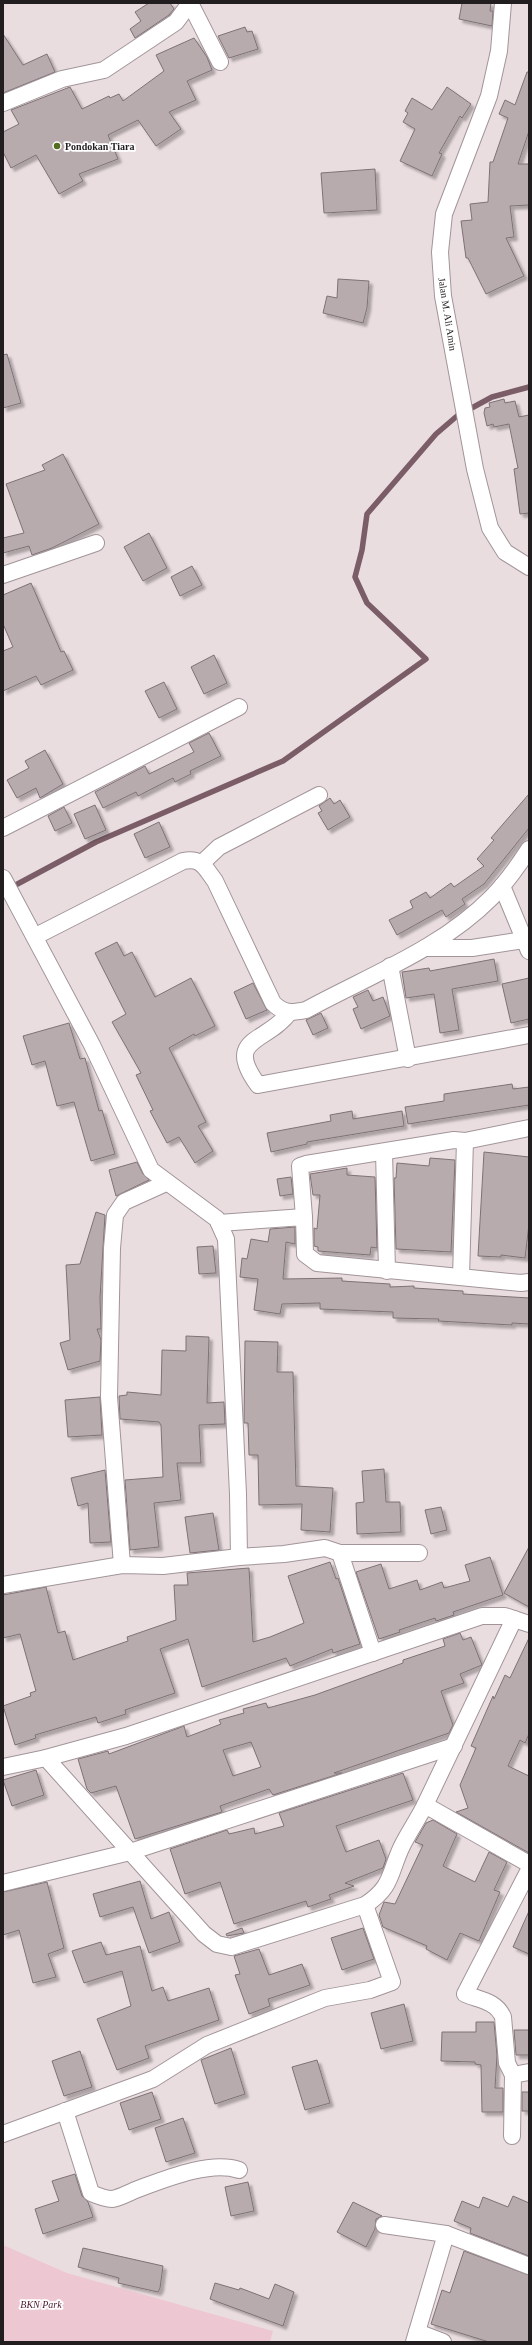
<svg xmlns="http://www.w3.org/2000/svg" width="532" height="2345" viewBox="0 0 532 2345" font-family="Georgia,serif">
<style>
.green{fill:#edc8d3}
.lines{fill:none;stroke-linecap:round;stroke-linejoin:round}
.stream{stroke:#7a5d66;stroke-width:5.5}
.building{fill:#b8abae;stroke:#7e7275;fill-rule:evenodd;filter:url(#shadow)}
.minor-casing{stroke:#a29599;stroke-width:18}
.minor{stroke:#fff;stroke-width:16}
.poi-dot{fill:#546e20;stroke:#fff;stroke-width:1.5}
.labels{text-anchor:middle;stroke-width:3.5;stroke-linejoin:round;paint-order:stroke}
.poi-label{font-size:10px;font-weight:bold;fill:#221e1f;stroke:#fff;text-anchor:start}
.street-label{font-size:10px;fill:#221e1f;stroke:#fff}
.park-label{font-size:10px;font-style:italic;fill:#4d1a2e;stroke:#fff}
</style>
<defs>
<filter id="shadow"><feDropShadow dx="3.5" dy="3.5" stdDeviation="1" flood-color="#0004"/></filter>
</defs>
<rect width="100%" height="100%" fill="#eadde0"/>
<!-- green -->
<path class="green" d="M3,2245L67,2273L273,2331L270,2342H3Z"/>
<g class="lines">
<!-- stream -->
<path class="stream" d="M10,888L96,842L283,761L426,659L367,603L355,577L362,550L367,514L436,434L457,416L492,397L529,387"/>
</g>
<!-- building -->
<g class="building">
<path d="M149,3H170L174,9L169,15L135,38L130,29L141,21L135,12Z"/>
<path d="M462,3H491L490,11H493L492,26L459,19Z"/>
<path d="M245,27L247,32L252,31L258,49L229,58L218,36Z"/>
<path d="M3,34L23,65L47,54L55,72L3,93Z"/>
<path d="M194,38L207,57L212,70L187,81L196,100L169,112L181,129L156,146L138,120L108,135L118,159L79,174L83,181L59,194L36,155L11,168L3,152V132L19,124L11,110L70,87L82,109L109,96L110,98L119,94L123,101L164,71L156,55Z"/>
<path d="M527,72H529V131L518,164H529V205L510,206L514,237L506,238L524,276L486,294L468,258H466L461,221L472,220L470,204L488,202L490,162H493L508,118L499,114L505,100L515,105Z"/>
<path d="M447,87L471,104L462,118L460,116L439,153L442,154L432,176L400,161L415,129L403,122L408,113L405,111L412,98L432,110Z"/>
<path d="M375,169L377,210L324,213L321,173Z"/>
<path d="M338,279L369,281L367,308L363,323L323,313L327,296L337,298Z"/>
<path d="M7,354L21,403L3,408V355Z"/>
<path d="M504,399L505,403L515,401L519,417L529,415V513L520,514L514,469L518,468L509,424L494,427L493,424L487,426L484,413L485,408L490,407L489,403Z"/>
<path d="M63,454L99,524L52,548L32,555L29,546L3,553V538L24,533L6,484L45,470L42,465Z"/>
<path d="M149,533L167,568L143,581L124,547Z"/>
<path d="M192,566L202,585L180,596L171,577Z"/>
<path d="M31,583L61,652L64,651L73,670L41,685L36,676L3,691V651L13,647L3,624V595Z"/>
<path d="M214,655L227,683L204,694L191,667Z"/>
<path d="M164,682L177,709L159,718L145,691Z"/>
<path d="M209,733L221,756L190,771L191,774L175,782L173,778L138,796L136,792L103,808L95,792L145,766L149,774L194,752L189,743Z"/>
<path d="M45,750L63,784L40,798L36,788L17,798L7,780L29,768L25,761Z"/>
<path d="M529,794V828L484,884L462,899L465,904L446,917L442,910L397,935L389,920L413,908L410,901L426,892L430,898L451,883L454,887L484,866L477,859L494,840L491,838Z"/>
<path d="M330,798L334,804L340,800L350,817L328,830L318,813L322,811L319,806Z"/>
<path d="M95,805L106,830L85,839L74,814Z"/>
<path d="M64,807L72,823L55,831L48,816Z"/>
<path d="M159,822L170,847L145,858L134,834Z"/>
<path d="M117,942L124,956L132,952L155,997L191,978L215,1026L195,1036L194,1034L169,1048L206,1122L198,1126L213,1151L195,1163L179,1137L167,1143L150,1111L153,1110L136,1075L141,1073L112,1022L126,1014L95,953Z"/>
<path d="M494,959L498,981L452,989L459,1030L440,1033L434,994L406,998L402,972L429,968L430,971Z"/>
<path d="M529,978V1019L511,1023L502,984Z"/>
<path d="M253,983L267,1010L246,1019L234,992Z"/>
<path d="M368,990L373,1001L383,997L390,1016L361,1029L353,1009L358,1007L353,997Z"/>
<path d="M321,1013L328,1028L313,1035L306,1020Z"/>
<path d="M69,1023L80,1059L85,1058L99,1111L102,1110L115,1154L91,1161L74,1102L57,1106L45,1061L32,1065L23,1036Z"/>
<path d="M512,1084L513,1089L529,1087V1105L408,1124L405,1107L444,1101V1094Z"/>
<path d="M352,1111L353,1119L402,1111L404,1126L307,1142V1144L271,1152L267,1133L331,1121L330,1115Z"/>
<path d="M484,1152L529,1157V1224L525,1258L501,1255V1257L478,1256Z"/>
<path d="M430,1158L455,1160L451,1252L396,1249L394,1178H396L397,1163L429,1166Z"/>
<path d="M137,1162L143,1174L149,1180L116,1196L109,1170Z"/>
<path d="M347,1168V1175L375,1177L377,1248L371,1247L370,1255L318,1251V1247L314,1246V1228L317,1229L320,1195H313L310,1174Z"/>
<path d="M291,1177L293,1194L280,1196L277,1179Z"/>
<path d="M96,1212L105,1215L100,1298L101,1329H97L101,1340L100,1361L68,1370L60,1343L70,1340L66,1265L80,1264Z"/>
<path d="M295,1227V1244L286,1242L283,1279L342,1278V1281L390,1284V1287L414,1286V1288L463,1291V1294L529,1298V1324L512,1323V1325L438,1321L439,1319L393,1318V1312L320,1309V1303L282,1304L280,1314L254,1310L258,1279L240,1277L242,1258L247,1259L251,1239L268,1242L270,1229Z"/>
<path d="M213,1246L216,1273L199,1274L197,1247Z"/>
<path d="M186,1336L209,1337L207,1403L224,1402L225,1424L199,1425L201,1463H177L181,1500L154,1503L159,1547L130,1550L125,1480L163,1477L161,1425L159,1422L120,1419L119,1396L127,1395V1392L161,1395L162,1350L186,1351Z"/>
<path d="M245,1341L278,1342L277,1372H293L296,1486L333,1488L330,1532L301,1530L302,1504L259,1505L258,1455H249L248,1423H244Z"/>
<path d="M100,1397L102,1435L68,1437L65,1400Z"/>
<path d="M384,1469L386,1502H400L401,1532L357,1534L356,1503L364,1502L362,1471Z"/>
<path d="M105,1470L111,1542L90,1543L88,1503L78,1506L71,1478Z"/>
<path d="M441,1507L447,1530L431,1534L425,1510Z"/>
<path d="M213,1513L219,1550L190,1553L185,1517Z"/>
<path d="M529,1547V1607L504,1593Z"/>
<path d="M490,1557L503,1595L453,1612L454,1615L436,1621L435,1618L399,1630L400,1632L379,1639L356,1572L381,1564L389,1589L417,1580L420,1590L442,1582L444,1588L470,1581L465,1565Z"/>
<path d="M330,1562L336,1579L338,1578L360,1644L333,1653L332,1649L290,1666L286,1658L202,1687L188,1639L160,1649L175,1693L125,1710L126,1714L98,1723L96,1717L35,1735L36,1738L15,1745L3,1706L31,1696L30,1693L36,1691L20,1634L3,1638V1595L46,1587L58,1633L65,1631L73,1660L128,1641L127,1637L176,1620L174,1585H188L187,1573L249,1568L253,1642L270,1637L304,1623L288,1576Z"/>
<path d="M460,1633L463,1640L471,1637L482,1665L460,1674L464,1683L441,1691L453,1725L449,1733L334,1773H342L273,1795L269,1789L220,1806L222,1812L135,1839L116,1786L91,1793L87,1789L78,1759L108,1751L109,1754L184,1726L187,1737L221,1724L219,1720L244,1713L243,1709L266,1703L268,1708L315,1695L403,1663V1660L445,1646L443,1639ZM251,1742L261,1767L233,1776L223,1750Z"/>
<path d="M529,1638V1734L525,1743L520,1740L508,1766L529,1776V1853L456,1812L468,1808L460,1785L476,1748L471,1746L493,1696L494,1699L505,1675L510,1678Z"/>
<path d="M36,1770L44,1795L12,1806L3,1780Z"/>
<path d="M403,1773L413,1800L336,1826L346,1852L379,1840L386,1859L383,1868L345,1883L354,1886L329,1895L331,1899L308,1907L306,1901L234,1924L220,1882L185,1894L170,1849L227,1830L229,1834L254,1828L255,1834L284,1826L279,1813Z"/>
<path d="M433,1820L457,1834L443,1866L475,1882L489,1852L507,1862L494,1890L500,1892L479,1941L460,1933L447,1960L426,1949L427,1946L383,1927L379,1915L384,1902L395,1904L423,1845L415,1842L426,1823Z"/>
<path d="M140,1881L151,1919L169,1912L180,1942L149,1953L133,1907L100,1917L93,1894Z"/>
<path d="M47,1882L64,1948L48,1954L56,1977L33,1983L19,1930L3,1935V1892Z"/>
<path d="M529,1911V1954L513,1947Z"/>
<path d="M242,1928L244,1933L227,1936L226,1934Z"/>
<path d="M363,1928L374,1959L342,1970L331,1938Z"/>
<path d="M101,1942L106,1955L140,1946L152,1991L163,1987L168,2001L209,1988L219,2020L145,2046L149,2058L117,2070L97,2019L131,2006L122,1971L84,1983L72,1951Z"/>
<path d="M259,1949L269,1975L302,1964L310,1985L268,1999L270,2006L249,2014L235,1975L240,1974L234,1956Z"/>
<path d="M404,2004L413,2041L381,2049L371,2013Z"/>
<path d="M476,2022H494L497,2055L495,2088H503V2112H482L481,2065L475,2064V2062L441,2061L442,2032H476Z"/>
<path d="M514,2030H529V2055H516Z"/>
<path d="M231,2048L245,2094L215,2104L201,2060Z"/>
<path d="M80,2051L92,2087L64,2096L52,2061Z"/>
<path d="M317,2060L330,2103L305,2110L292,2067Z"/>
<path d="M152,2092L161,2119L129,2130L120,2103Z"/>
<rect x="522" y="2092" width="7" height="19"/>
<path d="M183,2118L195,2153L166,2162L155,2128Z"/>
<path d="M75,2174L82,2196L88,2202L93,2217L43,2234L35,2209L59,2201L52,2181Z"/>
<path d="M248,2182L254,2211L231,2216L225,2187Z"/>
<path d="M513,2196L529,2203V2256L470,2233L471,2228L454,2221L462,2201L479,2208L483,2197L508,2207Z"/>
<path d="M353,2202L382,2216L376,2219L375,2229L366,2247L337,2232Z"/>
<path d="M83,2248L163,2266L160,2288L158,2292L118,2283L119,2278L78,2267Z"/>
<path d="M464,2251L529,2275V2342H489L431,2324L442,2290L450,2293Z"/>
<path d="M215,2283L239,2290L240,2288L269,2299L275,2284L294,2292L283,2326L210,2299Z"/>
</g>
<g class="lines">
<defs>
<g id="minor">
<path d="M190,3L220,62"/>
<path d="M503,3L499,51L489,96L444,214L440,252L443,296L475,469L490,528L505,552L529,567"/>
<path d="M3,103L62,79L104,70L176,22L190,3"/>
<path d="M3,575L96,543"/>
<path d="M3,828L239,707"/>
<path d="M202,863L219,847L319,795"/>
<path d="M3,878L92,1045L151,1170L217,1219L226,1239L238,1494L239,1557"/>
<path d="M502,886L529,951"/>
<path d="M36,936L183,861C202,857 205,868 215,881L273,1003C284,1014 291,1013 306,1010C368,976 441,949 492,897C506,883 518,866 529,849"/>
<path d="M425,948H472L524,940"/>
<path d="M390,966L408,1059"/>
<path d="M289,1013C267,1043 223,1037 258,1085L529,1035"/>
<path d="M384,1152L387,1271"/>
<path d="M304,1217L300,1166L306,1164L454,1140L465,1141L529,1128"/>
<path d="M219,1223L304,1217L305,1254L317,1263L521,1283L529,1282"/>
<path d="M461,1277L465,1141"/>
<path d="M340,1553H419"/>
<path d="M122,1565L109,1397L112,1248L115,1215L124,1202L166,1183"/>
<path d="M3,1585L122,1565L163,1566L239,1557L284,1554L325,1548L340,1553L373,1653"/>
<path d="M46,1758L204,1934L217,1944L231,1947L365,1905C393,1887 389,1873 402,1846C409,1832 418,1819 425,1805L529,1864"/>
<path d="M3,1767L46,1758L126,1736L482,1616H505L529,1624"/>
<path d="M425,1805L514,1619"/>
<path d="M3,1883L130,1852L454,1746"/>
<path d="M513,2075L507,2063L503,2017C496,2001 480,2000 465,1994L529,1870"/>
<path d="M65,2111L91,2193C98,2196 105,2199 112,2199C120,2198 130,2192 138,2189C165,2179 211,2160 239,2170"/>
<path d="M3,2134L153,2079L207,2045L325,1998L370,1990L392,1982L365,1905"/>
<path d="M512,2136L513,2075L529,2072"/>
<path d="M384,2225L446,2234L529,2266"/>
<path d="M417,2332L443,2342"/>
<path d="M414,2342L446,2234"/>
</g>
</defs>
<!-- minor casing -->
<use href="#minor" class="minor-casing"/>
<!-- minor -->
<use href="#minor" class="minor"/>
</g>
<!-- markers -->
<circle class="poi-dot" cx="57" cy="146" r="4"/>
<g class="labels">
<!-- poi labels -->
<g class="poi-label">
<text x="65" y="150">Pondokan Tiara</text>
</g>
<!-- street labels -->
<g class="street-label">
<text transform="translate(448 314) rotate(81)" y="4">Jalan M. Ali Amin</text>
</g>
<!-- park labels -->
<g class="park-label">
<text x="41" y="2308">BKN Park</text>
</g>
</g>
<!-- border -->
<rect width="532" height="2345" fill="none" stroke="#221e1f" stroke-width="8"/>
</svg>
